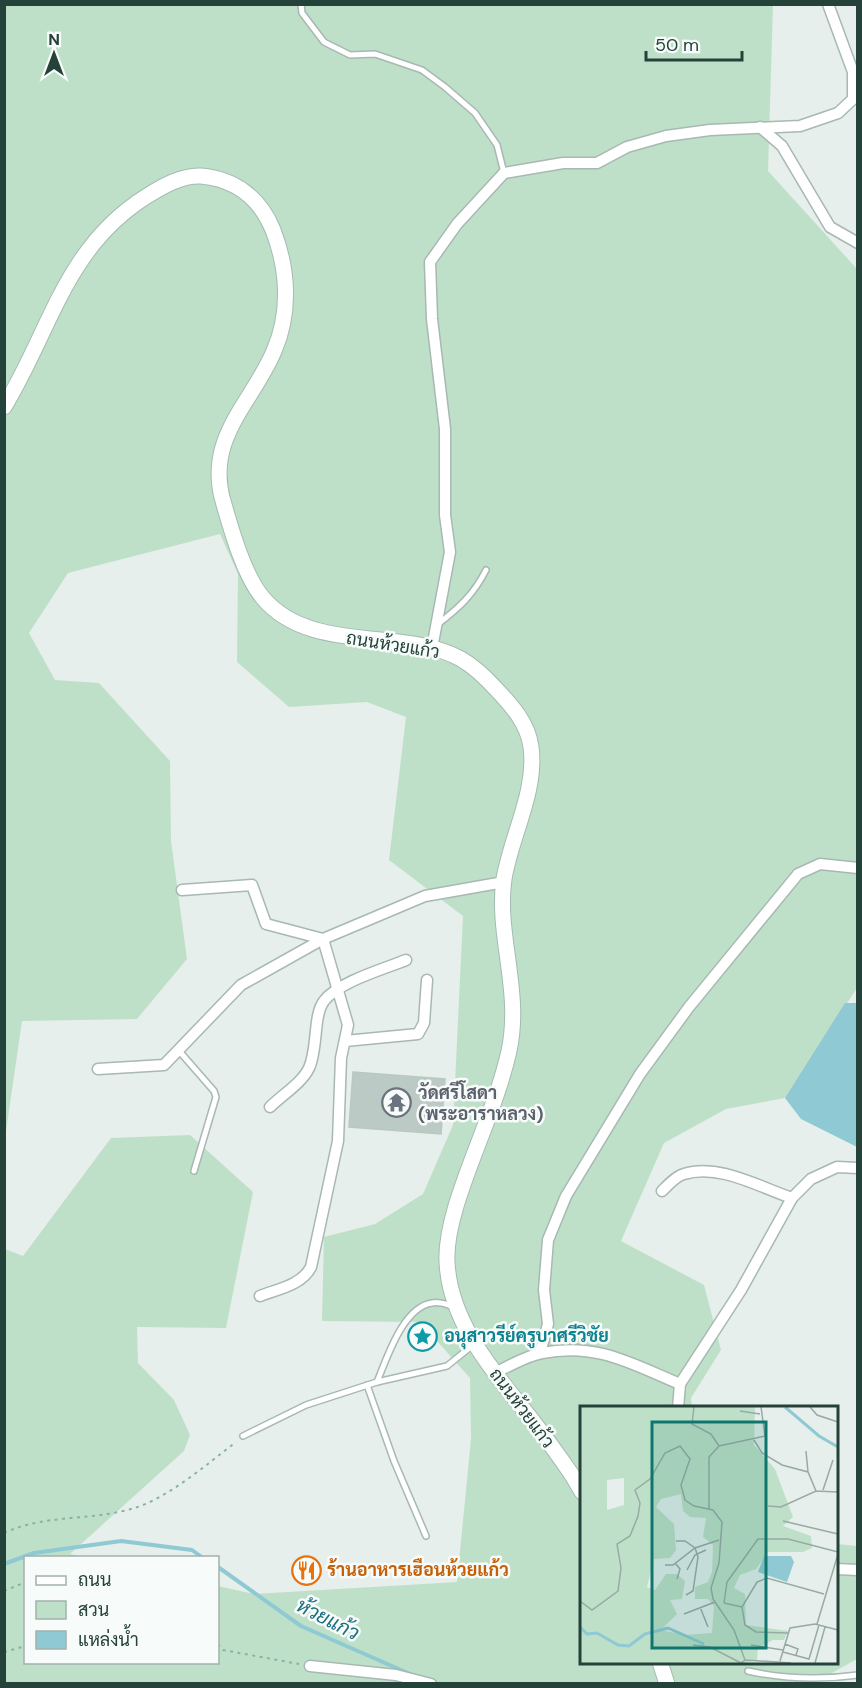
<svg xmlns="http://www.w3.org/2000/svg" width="862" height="1688" viewBox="0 0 862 1688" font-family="'DM Sans',Sarabun,sans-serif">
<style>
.green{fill:#bfe0c8}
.water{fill:#8ec9d4}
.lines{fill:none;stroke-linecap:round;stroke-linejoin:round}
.stream{stroke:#8ec9d4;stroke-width:4}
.building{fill:#bbcac4;stroke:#b8c9c2;stroke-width:1.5}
.service-casing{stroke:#a8b8b2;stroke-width:8}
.minor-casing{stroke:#a8b8b2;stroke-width:13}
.secondary-casing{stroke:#a4bbb3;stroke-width:17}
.path{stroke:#86b3a5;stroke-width:2;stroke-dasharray:3 4.5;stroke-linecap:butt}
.service{stroke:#fff;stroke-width:5}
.minor{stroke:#fff;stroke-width:10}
.secondary{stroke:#fff;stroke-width:15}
.labels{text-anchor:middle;stroke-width:5;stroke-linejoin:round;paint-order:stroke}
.street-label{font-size:18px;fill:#24423a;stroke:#f7fbf9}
.worship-label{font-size:18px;font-weight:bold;fill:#5b616d;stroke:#f7fbf9;text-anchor:start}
.culture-label{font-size:18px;font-weight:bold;fill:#0d838f;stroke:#f7fbf9;text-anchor:start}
.food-label{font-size:18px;font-weight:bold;fill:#c56008;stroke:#f7fbf9;text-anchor:start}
.water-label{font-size:20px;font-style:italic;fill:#1c6f80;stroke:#f7fbf9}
.inset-river{fill:none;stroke:#8ec9d4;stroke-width:3}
.inset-road{fill:none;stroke:#98aaa4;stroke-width:1.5}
.view{fill:#0f766e;fill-opacity:0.15;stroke:#0f766e;stroke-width:3}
.inset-edge{fill:none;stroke:#24423a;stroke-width:3}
</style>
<rect width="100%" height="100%" fill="#e6efeb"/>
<!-- green -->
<path class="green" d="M5,5H773L768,171L857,269V988L785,1098L726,1109L664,1143L621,1241L704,1285L721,1350L691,1398L692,1407L582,1408V1662H836L837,1544L857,1546V1659L812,1684L5,1683V1249L23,1256L111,1138L190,1135L253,1192L226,1328L137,1327L138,1363L174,1400L190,1435L184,1451L70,1554L84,1557L26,1558V1662H218V1586L254,1594L457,1582L471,1439L470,1378L420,1322L322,1321L324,1237L375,1224L423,1194L453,1125L463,916L389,860L406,717L367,702L289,707L237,662L238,574L220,534L68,573L29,633L55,680L99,683L170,761L171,841L187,959L137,1019L22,1021L5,1138Z"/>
<!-- water -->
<path class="water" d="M845,1003H857V1147L801,1119L785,1098Z"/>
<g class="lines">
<!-- stream -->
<g class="stream">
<path d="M4,1564L34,1553L121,1541L192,1550L203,1558"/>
<path d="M218,1567L301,1626L410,1674"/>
</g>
</g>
<!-- building -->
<path class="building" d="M353,1072L445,1079L441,1134L349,1127Z"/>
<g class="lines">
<defs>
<g id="service">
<path d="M301,4L302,13L324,42L350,55L375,54L422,70L445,87L475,113L497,145L504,173"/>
<path d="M438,624C459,608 474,594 486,570"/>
<path d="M180,1052L214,1091L216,1097L194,1171"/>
<path d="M377,1382C387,1358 403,1307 432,1303C440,1301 447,1305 455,1307"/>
<path d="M367,1385L394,1461L426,1536"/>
<path d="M243,1436L306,1405L377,1382L447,1366L473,1345"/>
<path d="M748,1671C784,1679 821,1680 858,1675"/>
</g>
<g id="minor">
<path d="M760,127L782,146L830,227L858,243"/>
<path d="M432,648L450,552L445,515V429L432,319L430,262L457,224L504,173L563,163H597L627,147L666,136L710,130L800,126L838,113L853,99V72L828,4"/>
<path d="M182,890L252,885L266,924L323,939L348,1025L341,1058L338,1141L311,1267C302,1285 278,1289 260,1296"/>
<path d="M345,1041L418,1034L424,1023L427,980"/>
<path d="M98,1069L164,1065L241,985L323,939L425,896L504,882"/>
<path d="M270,1107C282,1095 302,1083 309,1068C318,1049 313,1015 324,1001C338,982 384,969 406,960"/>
<path d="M662,1191C668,1185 676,1176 684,1174C719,1163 759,1187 792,1198"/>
<path d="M540,1353L548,1324L544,1290L548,1240L566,1196L640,1074L689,1007L798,874L820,864L858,868"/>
<path d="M495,1373C509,1366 526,1356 542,1353C596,1342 632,1364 680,1384"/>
<path d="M678,1408L680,1384L741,1290L792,1198L811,1179L837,1167L858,1168"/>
<path d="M836,1569L858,1570"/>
<path d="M310,1666L396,1675L431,1684"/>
</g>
<g id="secondary">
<path d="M4,407C51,330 65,247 147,196C163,186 182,175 201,176C235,179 260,198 273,230C288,269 291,312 274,351C252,403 205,438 223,501C231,529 244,576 263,598C311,655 405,627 461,659C475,667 487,679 497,690C513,707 528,724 531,747C537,791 511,836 504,879C496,935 522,991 509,1051C497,1104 472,1153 456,1206C451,1223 446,1244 447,1262C450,1325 496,1374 532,1420C546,1438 559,1456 572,1475L582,1492"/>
<path d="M660,1662L667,1684"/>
</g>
</defs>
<!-- service casing -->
<use href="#service" class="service-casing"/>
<!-- minor casing -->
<use href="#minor" class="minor-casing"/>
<!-- secondary casing -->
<use href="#secondary" class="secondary-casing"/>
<!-- path -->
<g class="path">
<path d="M4,1533C45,1514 89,1521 131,1509C166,1500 207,1464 236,1442"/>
<path d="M4,1591L26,1582"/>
<path d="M218,1644L223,1650L299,1664"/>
<path d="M4,1652L26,1646"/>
</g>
<!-- service -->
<use href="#service" class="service"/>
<!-- minor -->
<use href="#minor" class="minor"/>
<!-- secondary -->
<use href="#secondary" class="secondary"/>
</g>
<!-- icons -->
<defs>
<symbol id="temple-ring" viewBox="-11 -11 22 22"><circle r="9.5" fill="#f7fbf9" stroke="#6b7280" stroke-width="1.5"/><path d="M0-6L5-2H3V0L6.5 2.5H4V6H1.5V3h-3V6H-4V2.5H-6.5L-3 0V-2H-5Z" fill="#6b7280"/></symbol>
<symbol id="sight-ring" viewBox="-11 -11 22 22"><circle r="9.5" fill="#f7fbf9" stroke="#0f9aa8" stroke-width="1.5"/><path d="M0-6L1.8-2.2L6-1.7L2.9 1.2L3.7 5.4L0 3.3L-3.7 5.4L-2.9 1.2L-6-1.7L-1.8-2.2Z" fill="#0f9aa8"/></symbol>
<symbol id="restaurant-ring" viewBox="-11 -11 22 22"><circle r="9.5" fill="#f7fbf9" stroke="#e8710a" stroke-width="1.5"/><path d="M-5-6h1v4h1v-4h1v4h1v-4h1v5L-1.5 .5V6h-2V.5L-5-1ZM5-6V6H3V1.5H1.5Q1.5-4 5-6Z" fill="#e8710a"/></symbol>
</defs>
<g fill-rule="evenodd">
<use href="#temple-ring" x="380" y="1086" width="33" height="33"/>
<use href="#sight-ring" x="406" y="1320" width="33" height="33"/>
<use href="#restaurant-ring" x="290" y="1554" width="33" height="33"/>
</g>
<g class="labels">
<!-- street labels -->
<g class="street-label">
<text transform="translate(393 645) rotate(9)" y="6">ถนนห้วยแก้ว</text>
<text transform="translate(522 1408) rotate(53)" y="6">ถนนห้วยแก้ว</text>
</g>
<!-- worship labels -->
<g class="worship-label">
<text x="418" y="1099">วัดศรีโสดา<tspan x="418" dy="21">(พระอาราหลวง)</tspan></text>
</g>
<!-- culture labels -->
<g class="culture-label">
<text x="444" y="1342">อนุสาวรีย์ครูบาศรีวิชัย</text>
</g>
<!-- food labels -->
<g class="food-label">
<text x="327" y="1576">ร้านอาหารเฮือนห้วยแก้ว</text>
</g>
<!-- water labels -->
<g class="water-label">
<text transform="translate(328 1619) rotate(27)" y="7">ห้วยแก้ว</text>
</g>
</g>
<!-- overview -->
<g transform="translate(580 1406)">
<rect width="258" height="258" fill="#e6efeb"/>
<path d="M0,1H175L174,39L195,63L213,111L203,120L231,130L232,142L223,146H188L176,163L160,169L154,182L165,188L166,219L208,225L204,234H193L178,242L177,254L166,257H0ZM44,72V99L27,104V74ZM101,88L103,105L110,111L126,112L123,131L133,139L132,166L128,176L115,181V193H128L134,200L132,227L105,229L81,224L97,208L90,194L102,193L105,175L97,168H86L75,184L67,181L74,153L90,152L96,144L94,118L76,101L81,93Z" fill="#bfe0c8" fill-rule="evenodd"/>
<path d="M184,150H211L214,156L207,176L178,166Z" fill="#8ec9d4"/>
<path class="inset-river" d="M205,1L239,30L258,41M0,221L7,228L17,227L38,239L49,240L65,228L88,222L124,238"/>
<path class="inset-road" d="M114,1L112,18L131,28L139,40M230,1L237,9L258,16M160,5L180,8M174,34L182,47L202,59L228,66L236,85M226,45L228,66M243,84L253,54M188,100L201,101L236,85L258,86M129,103V51L139,40L185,30L181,1M203,115L258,128M96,135H105L115,142L118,151L113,185L106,189M95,157L100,163L97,173M85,159H93L115,142L139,134M107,164L115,149L126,144M0,195L12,204L38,185L41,162L37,138L50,130L58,110L60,97L55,84L70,73L85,47L100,40L110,53L101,79L105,94L114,100L133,104L142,116L139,157L131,182L133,193L154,224L165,254L211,257M144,197L147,176L178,133H208L258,146M144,197L162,201M120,201L128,221M104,208L135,196M237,218L258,148M208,227L176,226L165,219L162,201L177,176L187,172L244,188M205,238L218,243L216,249M113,239L130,241L161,257L165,254M171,239L203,244M203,246L229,253L239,219M200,255L210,222L235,218L258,224M235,257L245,221"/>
<path class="view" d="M72,16H186V242H72Z"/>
<rect width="258" height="258" class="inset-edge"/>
</g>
<!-- border -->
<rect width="862" height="1688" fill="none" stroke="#24423a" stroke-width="12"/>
<!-- legend -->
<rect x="24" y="1556" width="195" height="108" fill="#f7fbf9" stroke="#a3b1ad" stroke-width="1.5"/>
<rect x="36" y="1576" width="30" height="9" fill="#ffffff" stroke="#a3b1ad" stroke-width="1.5"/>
<text x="78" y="1586" font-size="18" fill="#24423a">ถนน</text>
<rect x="36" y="1601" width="30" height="18" fill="#bfe0c8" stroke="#a3b1ad" stroke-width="1.5"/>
<text x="78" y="1616" font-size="18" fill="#24423a">สวน</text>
<rect x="36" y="1631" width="30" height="18" fill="#8ec9d4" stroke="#a3b1ad" stroke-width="1.5"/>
<text x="78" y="1646" font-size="18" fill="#24423a">แหล่งน้ำ</text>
<!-- north arrow -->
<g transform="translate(54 54)" stroke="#f7fbf9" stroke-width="4.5" paint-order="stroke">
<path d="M0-4.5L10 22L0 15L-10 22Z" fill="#24423a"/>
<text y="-9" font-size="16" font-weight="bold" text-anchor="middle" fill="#24423a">N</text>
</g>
<!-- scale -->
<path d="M646 51v9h96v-9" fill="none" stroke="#24423a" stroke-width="3"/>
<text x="655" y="51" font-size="18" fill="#24423a" stroke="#f7fbf9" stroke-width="4.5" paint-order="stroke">50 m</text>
</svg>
